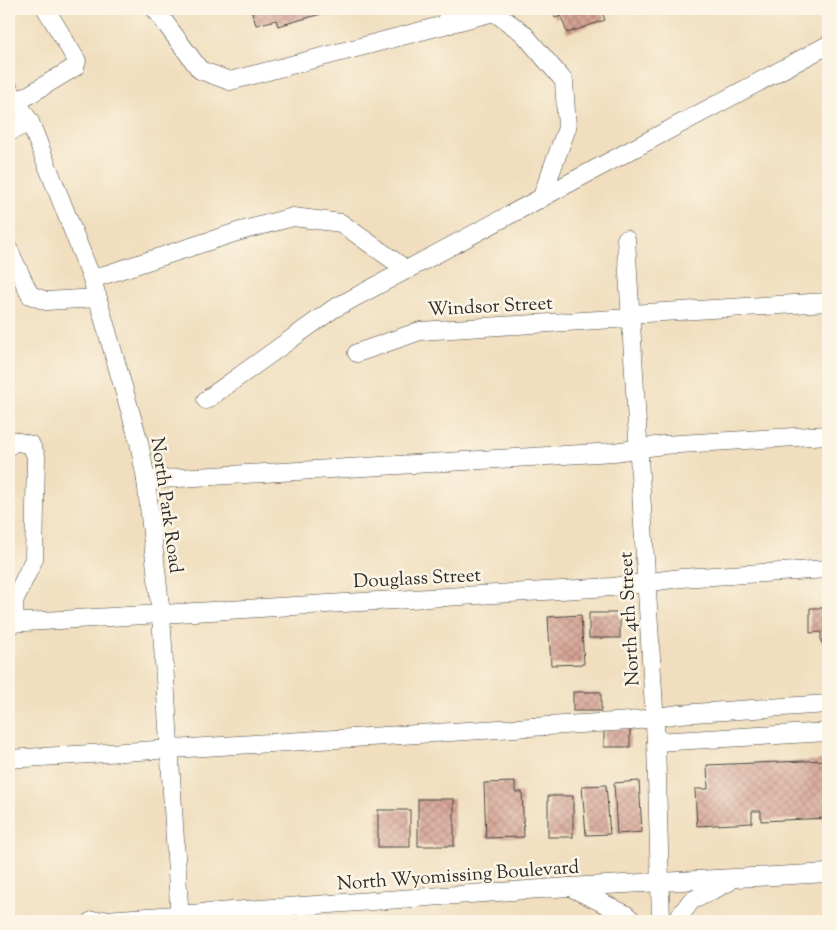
<svg xmlns="http://www.w3.org/2000/svg" width="837" height="930" viewBox="0 0 837 930" font-family="'Sorts Mill Goudy',serif">
<style>
.building{fill:url(#building-cross-hatch)}
.lines{fill:none;stroke-linecap:round;stroke-linejoin:round}
.minor-casing{stroke:#494641;stroke-width:19}
.minor{stroke:#fff;stroke-width:18}
.labels{text-anchor:middle;stroke-width:5;stroke-linejoin:round;paint-order:stroke}
.street-label{font-size:19px;fill:#2b2b2b;stroke:#fcf5e5}
</style>
<defs>
<pattern id="building-cross-hatch" width="8" height="8" patternUnits="userSpaceOnUse" patternTransform="scale(1.25)"><rect width="8" height="8" fill="#d4a092"/><path d="M0 0l8 8M0 8l8-8" fill="none" stroke="#ac8377"/></pattern>
</defs>
<rect width="100%" height="100%" fill="#fcf5e5"/>
<filter id="ink" filterUnits="userSpaceOnUse"><feTurbulence type="fractalNoise" baseFrequency=".02" numOctaves="2"/><feDisplacementMap in="SourceGraphic" scale="10" xChannelSelector="R" yChannelSelector="G"/><feConvolveMatrix kernelMatrix="1 2 1 2 8 2 1 2 1" color-interpolation-filters="sRGB"/></filter>
<filter id="wash" filterUnits="userSpaceOnUse"><feTurbulence type="fractalNoise" baseFrequency=".0096" numOctaves="4" result="noise"/><feDisplacementMap in="SourceGraphic" scale="20" xChannelSelector="R" yChannelSelector="G"/><feGaussianBlur stdDeviation="1.12" result="paint"/><feColorMatrix in="noise" values="0 0 0 0 0 0 0 0 0 0 0 0 0 0 0 0 0 1.4 0 .05"/><feComposite in="paint" operator="in"/></filter>
<g filter="url(#wash)">
<rect width="100%" height="100%" fill="#f0debe"/>
<g id="blocks">
<!-- building -->
<g class="building">
<path d="M251,9H320L321,14L278,26L276,20L256,25Z"/>
<path d="M552,9H601L605,20L567,33L561,16L555,18Z"/>
<path d="M810,608H828V642H821V632L810,633Z"/>
<rect x="589" y="613" width="31" height="25"/>
<path d="M581,615L584,664L551,665L548,617Z"/>
<rect x="573" y="692" width="28" height="19"/>
<rect x="604" y="729" width="26" height="18"/>
<path d="M828,760V818L761,821V811H752V823L697,826L695,789H708L707,765Z"/>
<path d="M639,781L642,832L617,834L614,783Z"/>
<path d="M515,782V792H522L524,837L486,838L484,783Z"/>
<path d="M606,785L610,834L586,835L582,786Z"/>
<rect x="548" y="796" width="25" height="41"/>
<rect x="418" y="799" width="36" height="47"/>
<rect x="378" y="810" width="32" height="37"/>
</g>
</g>
</g>
<g filter="url(#ink)">
<use href="#blocks" fill-opacity="0" stroke="#494641" stroke-width="1"/>
<g class="lines">
<defs>
<g id="minor">
<path d="M155,9L200,70L230,81L494,12L523,33L564,81L567,128L541,199"/>
<path d="M446,9L450,24"/>
<path d="M9,89L30,122L92,279L139,442L146,480L161,614L180,921"/>
<path d="M17,102L75,67L77,61L46,9"/>
<path d="M9,132L30,122"/>
<path d="M626,239L656,742L661,921"/>
<path d="M9,250L30,295L46,301L98,298"/>
<path d="M92,279L237,232L293,217L341,223L407,270"/>
<path d="M630,314L828,302"/>
<path d="M357,353L420,331L630,318"/>
<path d="M206,400L333,309L828,45"/>
<path d="M9,446L15,441L31,445L36,456L34,559L14,601L15,623"/>
<path d="M146,480L614,452L663,445L828,435"/>
<path d="M9,623L612,587L681,578L828,569"/>
<path d="M656,742L828,732"/>
<path d="M9,759L630,721L679,714L828,704"/>
<path d="M570,887L625,914L633,921"/>
<path d="M92,921L569,887L828,873"/>
<path d="M676,921L691,901L729,882"/>
</g>
</defs>
<!-- minor casing -->
<use href="#minor" class="minor-casing"/>
<!-- minor -->
<use href="#minor" class="minor"/>
</g>
</g>
<g class="labels">
<!-- street labels -->
<g class="street-label">
<text transform="translate(490 305) rotate(-3)" y="7">Windsor Street</text>
<text transform="translate(168 505) rotate(82)" y="7">North Park Road</text>
<text transform="translate(417 577) rotate(-3)" y="7">Douglass Street</text>
<text transform="translate(628 619) rotate(-93)" y="7">North 4th Street</text>
<text transform="translate(458 874) rotate(-4)" y="7">North Wyomissing Boulevard</text>
</g>
</g>
<!-- margin -->
<rect width="837" height="930" fill="none" stroke="#fcf5e5" stroke-width="30"/>
</svg>
